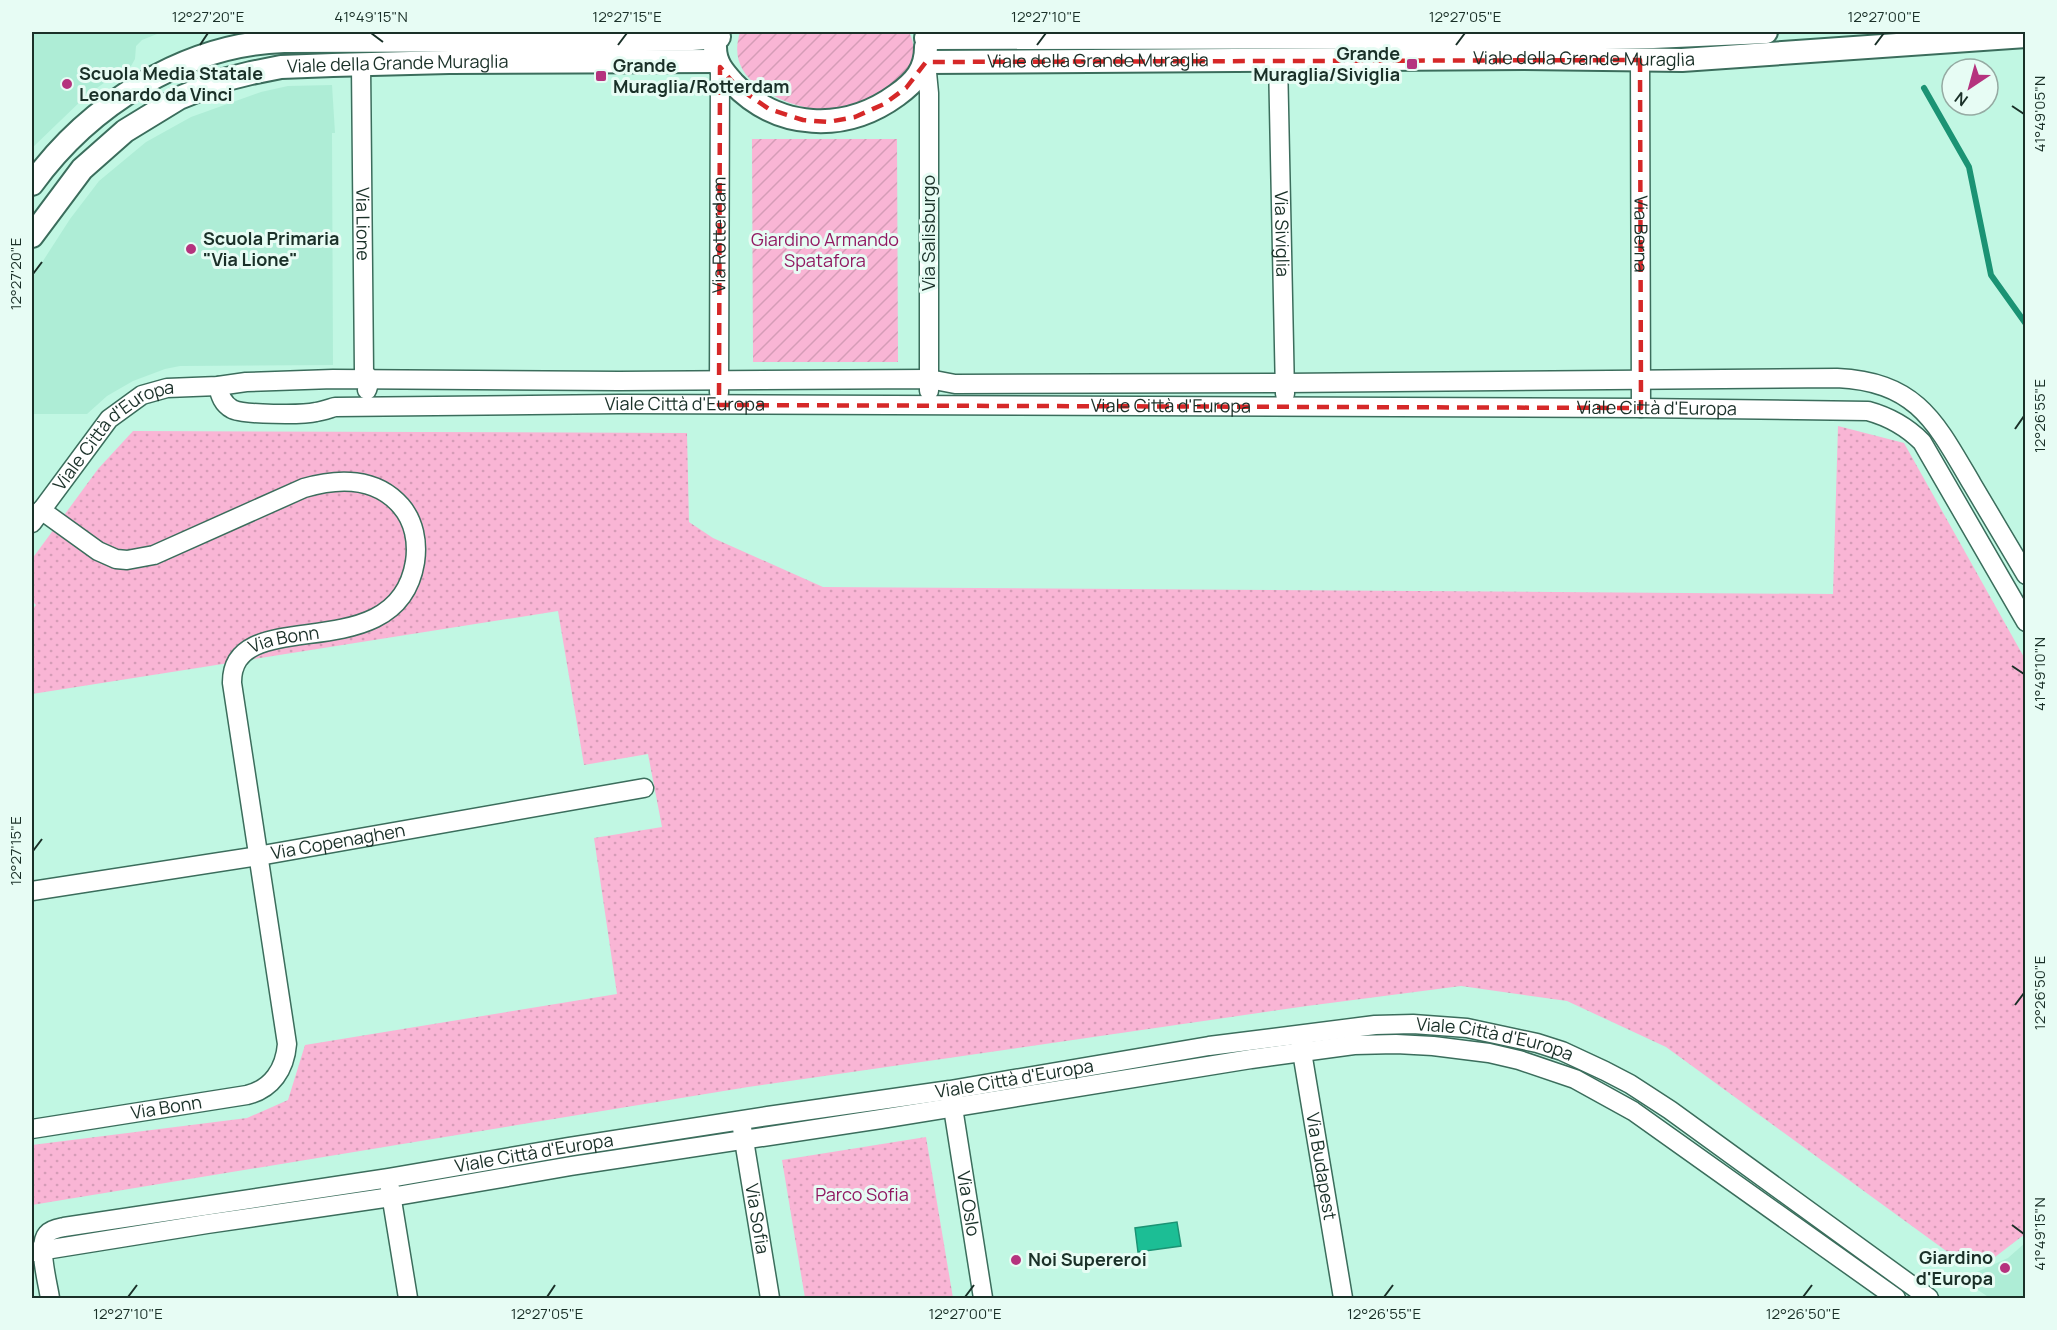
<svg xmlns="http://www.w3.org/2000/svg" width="2057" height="1330" viewBox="0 0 2057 1330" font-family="Manrope,sans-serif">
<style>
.built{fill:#aeedd6}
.grass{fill:url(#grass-dots)}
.garden{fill:url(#garden-furrows)}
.water{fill:#1cbe95;stroke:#1b9374;stroke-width:1.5}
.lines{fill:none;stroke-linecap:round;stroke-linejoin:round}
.stream{stroke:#1b9374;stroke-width:6}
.minor-casing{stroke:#3b6d5c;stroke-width:21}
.tertiary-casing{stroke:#3b6d5c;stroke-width:26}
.minor{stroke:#fff;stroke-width:18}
.tertiary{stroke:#fff;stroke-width:22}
.marked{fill:none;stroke:#d62828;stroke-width:4.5;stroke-dasharray:12 8;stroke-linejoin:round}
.ticks{fill:none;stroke:#1a3028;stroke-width:2}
.poi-dot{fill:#b5337e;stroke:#e7fcf4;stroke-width:2}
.labels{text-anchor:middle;stroke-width:6;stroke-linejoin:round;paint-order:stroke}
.poi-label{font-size:18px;font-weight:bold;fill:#1a3028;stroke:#e7fcf4;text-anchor:start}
.street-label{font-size:18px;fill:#1a3028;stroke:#e7fcf4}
.park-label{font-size:18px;fill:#911861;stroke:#e7fcf4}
.neatline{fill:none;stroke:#1a3028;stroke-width:2}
.ticks-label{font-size:15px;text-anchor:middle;fill:#1a3028}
</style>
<defs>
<pattern id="grass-dots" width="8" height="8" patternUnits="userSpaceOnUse" patternTransform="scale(1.5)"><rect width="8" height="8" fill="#f9b5d5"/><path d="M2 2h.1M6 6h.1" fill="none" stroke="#d59cb7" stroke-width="1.8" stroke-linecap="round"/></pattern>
<pattern id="garden-furrows" width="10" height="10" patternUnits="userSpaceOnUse" patternTransform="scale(1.5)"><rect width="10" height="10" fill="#f9b5d5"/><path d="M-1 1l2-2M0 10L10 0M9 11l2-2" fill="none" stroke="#d59cb7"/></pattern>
</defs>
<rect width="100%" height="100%" fill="#c1f7e3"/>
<!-- built -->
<g class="built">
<path d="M32,32H162L142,40L136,46L135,59L131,66L119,72L86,96L32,148Z"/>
<path d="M332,85L335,133H332L333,365L180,366L165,369L133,381L107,396L87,414H32V278L70,219L99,181L146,142L191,117L261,92L288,86Z"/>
<path d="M2025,1243V1298H1990L1961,1279L2008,1258Z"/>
</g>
<!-- grass -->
<g class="grass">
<path d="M1838,426L1904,443L2025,659V1234L1995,1257L1960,1261L1666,1047L1567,1001L1461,986L1307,1006L748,1087L32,1205V1145L247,1118L288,1100L305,1045L617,994L594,838L662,827L648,754L584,765L558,611L32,694V610L36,605L32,601V559L98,469L133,431L687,433L689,522L713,538L823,587L1833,594Z"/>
<path d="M926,1137L953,1298H805L782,1160Z"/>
</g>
<!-- garden -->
<g class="garden">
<path d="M740,32H909C926,65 891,92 863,103C849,108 832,110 818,109C796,107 777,99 759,87C739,72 733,55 740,32Z"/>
<path d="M752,139H897L898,362H753Z"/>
</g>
<!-- water -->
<path class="water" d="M1177,1222L1181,1246L1138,1252L1135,1228Z"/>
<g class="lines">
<!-- stream -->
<path class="stream" d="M1924,88L1969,167L1991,275L2026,324"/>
<defs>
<g id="minor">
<path id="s1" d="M1278,60L1285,394"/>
<path id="s2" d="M1640,60L1641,408"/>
<path d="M926,62L929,93V391"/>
<path id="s3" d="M361,65L364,372L370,380L367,390"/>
<path id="s4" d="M218,386C220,396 223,404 232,409C242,415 304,415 316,412C322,411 328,409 335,407L619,404L1641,408L1868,411C1890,417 1906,426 1922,442L2026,622"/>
<path id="s5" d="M719,393L720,67"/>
<path id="s6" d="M32,523L109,419L142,395L167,388L218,386L246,382L333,379L619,381L929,379L955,384L1285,383L1837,378C1917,382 1935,421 1972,484C1990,514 2008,545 2026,575"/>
<path id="s7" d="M32,891L258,856L644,788"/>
<path id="s8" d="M1300,1040L1343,1298"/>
<path id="s9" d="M951,1095L983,1298"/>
<path id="s10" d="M742,1128L770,1298"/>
<path id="s11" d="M32,1129L247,1095C272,1089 285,1069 287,1044L232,683C231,600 397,673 415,562C418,542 414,521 401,506C376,477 338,478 304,488L154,555L127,560L116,559L98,551L41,510"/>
<path d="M390,1188L408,1298"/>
<path d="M33,1252L207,1224L391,1197L571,1166L881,1119L1251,1059L1354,1045L1396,1044L1433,1046L1489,1053L1519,1060L1575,1079L1633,1111L1896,1298"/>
<path id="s12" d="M50,1298C48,1284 37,1245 47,1234C51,1229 59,1228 64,1227L389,1178L568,1147L768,1116L950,1090L1209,1046L1375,1025L1413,1024L1467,1028L1537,1043L1562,1051L1605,1071L1630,1084L1670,1110L1929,1298"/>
</g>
<g id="tertiary">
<path d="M926,38L1653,37L1766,32"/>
<path d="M715,47C715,63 723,72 733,83C778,130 845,133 897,95C915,82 926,70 926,47"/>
<path id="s13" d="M926,62L1524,58L1682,60L2026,36"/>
<path d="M32,184C89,105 185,44 284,41L645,40L692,39L719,37"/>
<path id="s14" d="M32,236L82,169L125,131L179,98L227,79L251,73L281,67L333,65L449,62L717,61"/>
</g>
</defs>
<!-- minor casing -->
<use href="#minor" class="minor-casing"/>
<!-- tertiary casing -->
<use href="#tertiary" class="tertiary-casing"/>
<!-- minor -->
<use href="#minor" class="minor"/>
<!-- tertiary -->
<use href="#tertiary" class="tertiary"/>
</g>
<!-- marked area -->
<path class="marked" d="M1640,60L1641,408L719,405L720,67L737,87L769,109L803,120L828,122L855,117L884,104L906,88L926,62Z"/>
<!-- ticks -->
<path class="ticks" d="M371,33L383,42M200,45L208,33M618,45L627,33M1037,45L1046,33M1456,45L1465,33M1875,45L1884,33M2012,106L2024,114M33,274L42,262M2015,429L2024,416M2012,666L2024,674M33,851L42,839M2015,1005L2024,993M2012,1225L2024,1234M128,1297L137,1285M547,1297L555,1285M965,1297L974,1285M1384,1297L1393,1285M1803,1297L1812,1285"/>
<!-- markers -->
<g class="poi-dot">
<rect x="1406" y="58" width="12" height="12" rx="3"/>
<rect x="595" y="70" width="12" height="12" rx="3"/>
<circle cx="67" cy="84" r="6"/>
<circle cx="191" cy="249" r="6"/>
<circle cx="1016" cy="1260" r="6"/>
<circle cx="2005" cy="1268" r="6"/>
</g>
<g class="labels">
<!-- poi labels -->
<g class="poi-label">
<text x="1400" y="60" text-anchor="end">Grande<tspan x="1400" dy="21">Muraglia/Siviglia</tspan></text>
<text x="613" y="72">Grande<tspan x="613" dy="21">Muraglia/Rotterdam</tspan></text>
<text x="79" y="80">Scuola Media Statale<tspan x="79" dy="21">Leonardo da Vinci</tspan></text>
<text x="203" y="245">Scuola Primaria<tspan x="203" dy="21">"Via Lione"</tspan></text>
<text x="1993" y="1264" text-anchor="end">Giardino<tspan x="1993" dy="21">d'Europa</tspan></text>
<text x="1028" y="1266">Noi Supereroi</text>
</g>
<!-- street labels -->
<g class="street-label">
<text dy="6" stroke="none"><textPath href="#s13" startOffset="658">Viale della Grande Muraglia</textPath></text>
<text dy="6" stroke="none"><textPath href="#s13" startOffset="172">Viale della Grande Muraglia</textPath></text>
<text dy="6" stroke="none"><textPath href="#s14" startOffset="428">Viale della Grande Muraglia</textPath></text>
<text dy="6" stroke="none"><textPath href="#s3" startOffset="159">Via Lione</textPath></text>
<text transform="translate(929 233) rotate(-90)" y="6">Via Salisburgo</text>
<text dy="6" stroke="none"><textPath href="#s1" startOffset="174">Via Siviglia</textPath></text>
<text dy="6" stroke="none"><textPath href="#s2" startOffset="174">Via Berna</textPath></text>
<text dy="6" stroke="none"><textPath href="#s5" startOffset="158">Via Rotterdam</textPath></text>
<text dy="6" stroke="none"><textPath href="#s4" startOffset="482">Viale Città d'Europa</textPath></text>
<text dy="6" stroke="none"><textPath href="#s4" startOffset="968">Viale Città d'Europa</textPath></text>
<text dy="6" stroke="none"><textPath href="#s4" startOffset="1454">Viale Città d'Europa</textPath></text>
<text dy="6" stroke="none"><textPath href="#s6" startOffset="123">Viale Città d'Europa</textPath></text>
<text dy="6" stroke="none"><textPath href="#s11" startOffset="729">Via Bonn</textPath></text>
<text dy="6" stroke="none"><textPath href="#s7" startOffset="310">Via Copenaghen</textPath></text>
<text dy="6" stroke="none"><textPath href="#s12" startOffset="1532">Viale Città d'Europa</textPath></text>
<text dy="6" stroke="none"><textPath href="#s12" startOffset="1046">Viale Città d'Europa</textPath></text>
<text dy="6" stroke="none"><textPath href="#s11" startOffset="136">Via Bonn</textPath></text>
<text dy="6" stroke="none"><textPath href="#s12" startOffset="560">Viale Città d'Europa</textPath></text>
<text dy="6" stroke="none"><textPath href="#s8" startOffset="128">Via Budapest</textPath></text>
<text dy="6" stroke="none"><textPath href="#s9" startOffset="110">Via Oslo</textPath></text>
<text dy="6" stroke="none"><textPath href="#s10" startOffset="92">Via Sofia</textPath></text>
</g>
<!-- park labels -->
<g class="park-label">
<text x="825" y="246">Giardino Armando<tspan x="825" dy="21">Spatafora</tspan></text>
<text x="862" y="1201">Parco Sofia</text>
</g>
</g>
<!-- border -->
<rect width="2057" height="1330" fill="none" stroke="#e7fcf4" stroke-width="66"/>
<!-- north arrow -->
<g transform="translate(1970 87) rotate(216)"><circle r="28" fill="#e7fcf4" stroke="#95aaa2" stroke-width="1.5"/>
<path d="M0-4.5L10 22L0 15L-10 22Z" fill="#b5337e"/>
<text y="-9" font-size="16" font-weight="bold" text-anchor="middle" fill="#1a3028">N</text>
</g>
<rect x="33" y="33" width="1991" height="1264" class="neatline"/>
<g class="ticks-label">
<text x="208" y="22">12°27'20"E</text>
<text x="371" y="22">41°49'15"N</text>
<text x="627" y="22">12°27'15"E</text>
<text x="1046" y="22">12°27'10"E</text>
<text x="1465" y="22">12°27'05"E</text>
<text x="1884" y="22">12°27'00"E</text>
<text transform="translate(2040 114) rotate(-90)" y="5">41°49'05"N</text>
<text transform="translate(16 274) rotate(-90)" y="5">12°27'20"E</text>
<text transform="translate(2040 416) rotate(-90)" y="5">12°26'55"E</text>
<text transform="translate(2040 674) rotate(-90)" y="5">41°49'10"N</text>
<text transform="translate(16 851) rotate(-90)" y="5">12°27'15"E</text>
<text transform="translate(2040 993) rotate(-90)" y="5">12°26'50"E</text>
<text transform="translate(2040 1234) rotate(-90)" y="5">41°49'15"N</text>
<text x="128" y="1319">12°27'10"E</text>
<text x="547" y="1319">12°27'05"E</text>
<text x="965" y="1319">12°27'00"E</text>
<text x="1384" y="1319">12°26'55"E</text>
<text x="1803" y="1319">12°26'50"E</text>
</g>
</svg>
